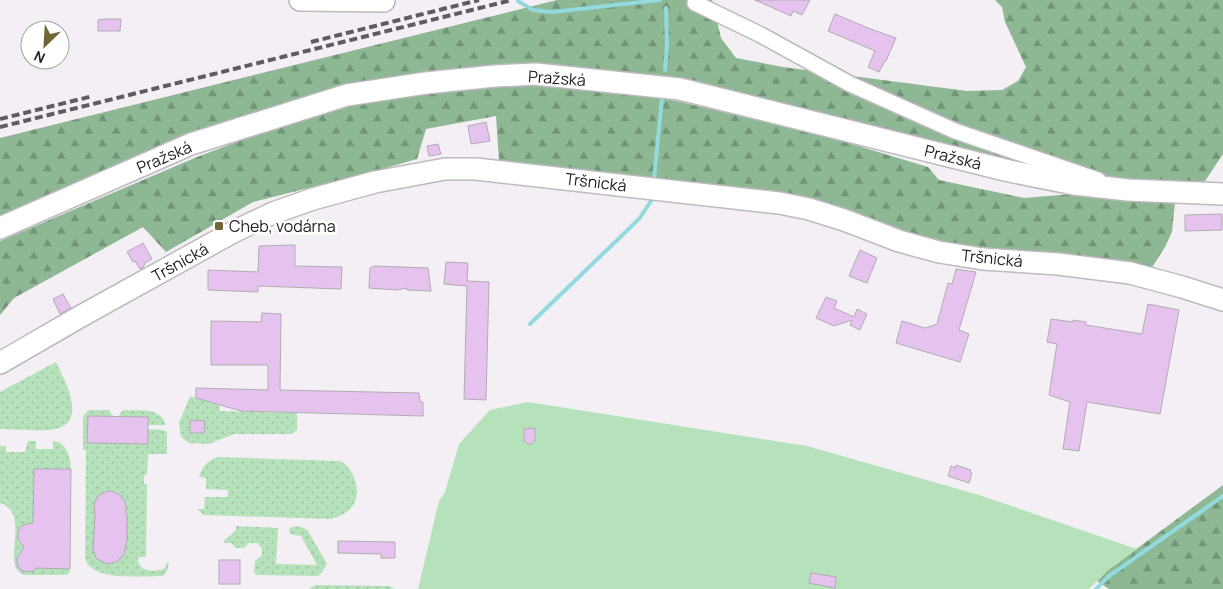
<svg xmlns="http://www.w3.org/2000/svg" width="1223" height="589" viewBox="0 0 1223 589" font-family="Manrope,sans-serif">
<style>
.grass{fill:url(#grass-dots)}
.forest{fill:url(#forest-firs)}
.green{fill:#b6e2bb}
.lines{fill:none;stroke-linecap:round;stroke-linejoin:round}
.stream{stroke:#93dadf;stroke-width:4}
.building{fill:#e6c3ef;stroke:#b0acb2}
.street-casing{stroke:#bebac0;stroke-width:18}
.secondary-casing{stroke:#bebac0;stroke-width:24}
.street{stroke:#fff;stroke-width:15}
.secondary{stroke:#fff;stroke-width:21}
.rail{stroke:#5f5c5f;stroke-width:4;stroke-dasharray:8 4;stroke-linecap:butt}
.poi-dot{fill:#706633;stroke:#fefffe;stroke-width:2}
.labels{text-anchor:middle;stroke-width:5;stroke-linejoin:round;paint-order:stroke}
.street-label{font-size:16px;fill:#1e1c1e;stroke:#fefffe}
.poi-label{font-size:16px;fill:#1e1c1e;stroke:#fefffe;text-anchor:start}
</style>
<defs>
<pattern id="grass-dots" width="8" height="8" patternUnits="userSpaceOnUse" patternTransform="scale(1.25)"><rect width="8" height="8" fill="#b6e2bb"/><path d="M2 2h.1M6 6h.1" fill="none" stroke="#9cc1a0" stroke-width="1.8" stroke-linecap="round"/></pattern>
<pattern id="forest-firs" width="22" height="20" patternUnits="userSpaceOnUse" patternTransform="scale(1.25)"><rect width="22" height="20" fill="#8db893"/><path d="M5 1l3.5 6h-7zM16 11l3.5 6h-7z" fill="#739577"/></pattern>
</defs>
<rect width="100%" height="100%" fill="#f4eff5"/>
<!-- grass -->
<g class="grass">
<path d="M56,362C64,379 89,423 55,429C41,432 16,429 0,429V392Z"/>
<path d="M190,396L219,405L220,411L297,413V430L291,434H234L209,444L189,443L181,437L179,423Z"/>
<path d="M88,410H109L113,417L88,416L87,443C104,439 155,423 167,432V454H148L147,475H144V484H147L146,557H138C137,572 153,573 165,568L167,562H169L167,571L163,576C143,576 88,582 85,557L86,450H83V417Z"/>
<path d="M125,410C141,411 160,407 166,425H148V417H118L121,412Z"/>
<path d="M28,441H36V449H53V441C66,441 71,458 71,469H34L33,510L70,569L69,573L66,575H24L19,572L15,566C10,547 26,511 0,503V444L1,446H6V452H25Z"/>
<path d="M219,457L340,461C356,469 364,497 349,510C344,515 337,517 331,519L204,515L197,509H204L205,497H228V490L206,489V478L199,477C202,467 208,459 219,457Z"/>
<path d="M236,526L278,528L276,564L317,565L301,536L290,534L289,529C294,525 303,526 308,531L327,564L322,572L318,576L256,575L254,572L255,561L262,555V548L257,543H249L244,548H236L231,543H224V541L236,530Z"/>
<path d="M316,585L389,586L395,589H309Z"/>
</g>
<!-- forest -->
<g class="forest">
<path d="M557,0H712L721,38L736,58L783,67L967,91L1002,90L1018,81L1026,67L1005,22L1002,7L995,0H1223V154L1203,184L1129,180L1075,175L1011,161L681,82L425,73L0,220V138Z"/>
<path d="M536,84L640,95L677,101L832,138L928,167L939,180L1024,198L1072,194L1175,202L1172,232L1165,247L1151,269L958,249L903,236L820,201L664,183L499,160L496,116L426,129L417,159L372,172L253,202L166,252L143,227L14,298L0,315V241L197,157L266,131L349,105L427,93L496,86Z"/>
<path d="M1223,485V589H1109L1097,581L1108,570Z"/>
</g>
<!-- green -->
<path class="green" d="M528,402L807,446L979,495L1137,549L1108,570L1089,589H418L439,501L445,492L459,444L490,410Z"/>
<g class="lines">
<!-- stream -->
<g class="stream">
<path d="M518,1L533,10L552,12L660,0"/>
<path d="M665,70L667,46L666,8"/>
<path d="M654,179L662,98"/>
<path d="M530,324L639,219L653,198"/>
<path d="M1096,589L1109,576L1223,496"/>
</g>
</g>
<!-- building -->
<g class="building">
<path d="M755,0H810L802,15L793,11L791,16Z"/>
<path d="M835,14L868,28L896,38L886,61H885L879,72L868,67L875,51L828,31Z"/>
<path d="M104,19H121L120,31H98V20Z"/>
<path d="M486,122L490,141L471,144L468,126Z"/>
<path d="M438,144L441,154L429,156L427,146Z"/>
<path d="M1222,214V230L1185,231V215Z"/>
<path d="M143,243L152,259L145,263L143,268L140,269L135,261L133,262L127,252Z"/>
<path d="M295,245V266L342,267L341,289L258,286V292L208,290V270L258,272L259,246Z"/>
<path d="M860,250L877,258L867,283L849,276Z"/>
<path d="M446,262L468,263L467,281L489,282L486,400L464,399L467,286L444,284Z"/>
<path d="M374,266L428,268L431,291L407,290V288L397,290L369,288L370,268Z"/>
<path d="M956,269L976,272L959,330L969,334L960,362L896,343L902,321L925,328L937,324L948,283L952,284Z"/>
<path d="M63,294L71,308L60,314L53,299Z"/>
<path d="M826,297L837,301L834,308L854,317L857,309L867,314L860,330L850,325L852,320L834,326L816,318Z"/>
<path d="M1148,304L1179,310L1160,414L1087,402L1079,451L1063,449L1070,402L1049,395L1057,344L1047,342L1051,319L1073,322V320L1086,322V325L1142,334Z"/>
<path d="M262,313L281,314L280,390L419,393L420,402H423V416L241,411L196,398V388L268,390V365H211V321L261,322Z"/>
<path d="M88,416L148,417V444L87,443Z"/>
<path d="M190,420L205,421L204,433H190Z"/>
<path d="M535,428V440L532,444H528L524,441V429Z"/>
<path d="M956,465L971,470L970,472L972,473L969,483L948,476L951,466L955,468Z"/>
<path d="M34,469H71L70,569L36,568L33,571L27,572L21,570L17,565V558L24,547L18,539V531L23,525L33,523Z"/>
<path d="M107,491H112L120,495L125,502L127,517V540L124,554L118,561L109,564L105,563L96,558L93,550L95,515L94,504L98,496Z"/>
<path d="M338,541L395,542V558H381V554L338,553Z"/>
<rect x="219" y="560" width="21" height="24"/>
<path d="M811,573L836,577L835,588L809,583Z"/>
</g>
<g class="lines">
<defs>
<path id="street" d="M695,3L761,35L850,84L955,131L1098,180"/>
<g id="secondary">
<path d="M300,0L384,1"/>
<path d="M0,228L191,144L347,95L426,83L495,76L536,74L680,89L1009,171L1074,184L1128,190L1223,194"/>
<path d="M0,363L83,315L233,232L273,213L313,199L375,182L445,169H476L779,203L809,209L844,220L899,241L939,252L983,259L1058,264L1130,273L1182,287L1223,300"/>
</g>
</defs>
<!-- street casing -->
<use href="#street" class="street-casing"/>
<!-- secondary casing -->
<use href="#secondary" class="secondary-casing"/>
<!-- street -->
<use href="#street" class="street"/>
<!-- secondary -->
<use href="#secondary" class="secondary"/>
<!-- rail -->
<g class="rail">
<path d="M311,42L479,0"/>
<path d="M0,119L93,96"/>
<path d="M0,127L512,0"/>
</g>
</g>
<!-- markers -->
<rect class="poi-dot" x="214" y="221" width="10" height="10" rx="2.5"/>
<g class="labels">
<!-- street labels -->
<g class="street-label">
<text transform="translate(557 78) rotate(4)" y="6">Pražská</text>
<text transform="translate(164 157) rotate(-23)" y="6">Pražská</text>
<text transform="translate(953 157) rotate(14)" y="6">Pražská</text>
<text transform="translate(596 182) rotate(7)" y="6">Tršnická</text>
<text transform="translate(992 258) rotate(6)" y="6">Tršnická</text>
<text transform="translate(180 262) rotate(-29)" y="6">Tršnická</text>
</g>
<!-- poi labels -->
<g class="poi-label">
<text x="229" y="232">Cheb, vodárna</text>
</g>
</g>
<!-- north arrow -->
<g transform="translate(45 45) rotate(205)"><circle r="24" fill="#fefffe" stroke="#a4a4a4"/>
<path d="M0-4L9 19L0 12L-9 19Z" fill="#706633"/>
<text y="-8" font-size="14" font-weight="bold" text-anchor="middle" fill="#1e1c1e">N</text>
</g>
</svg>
